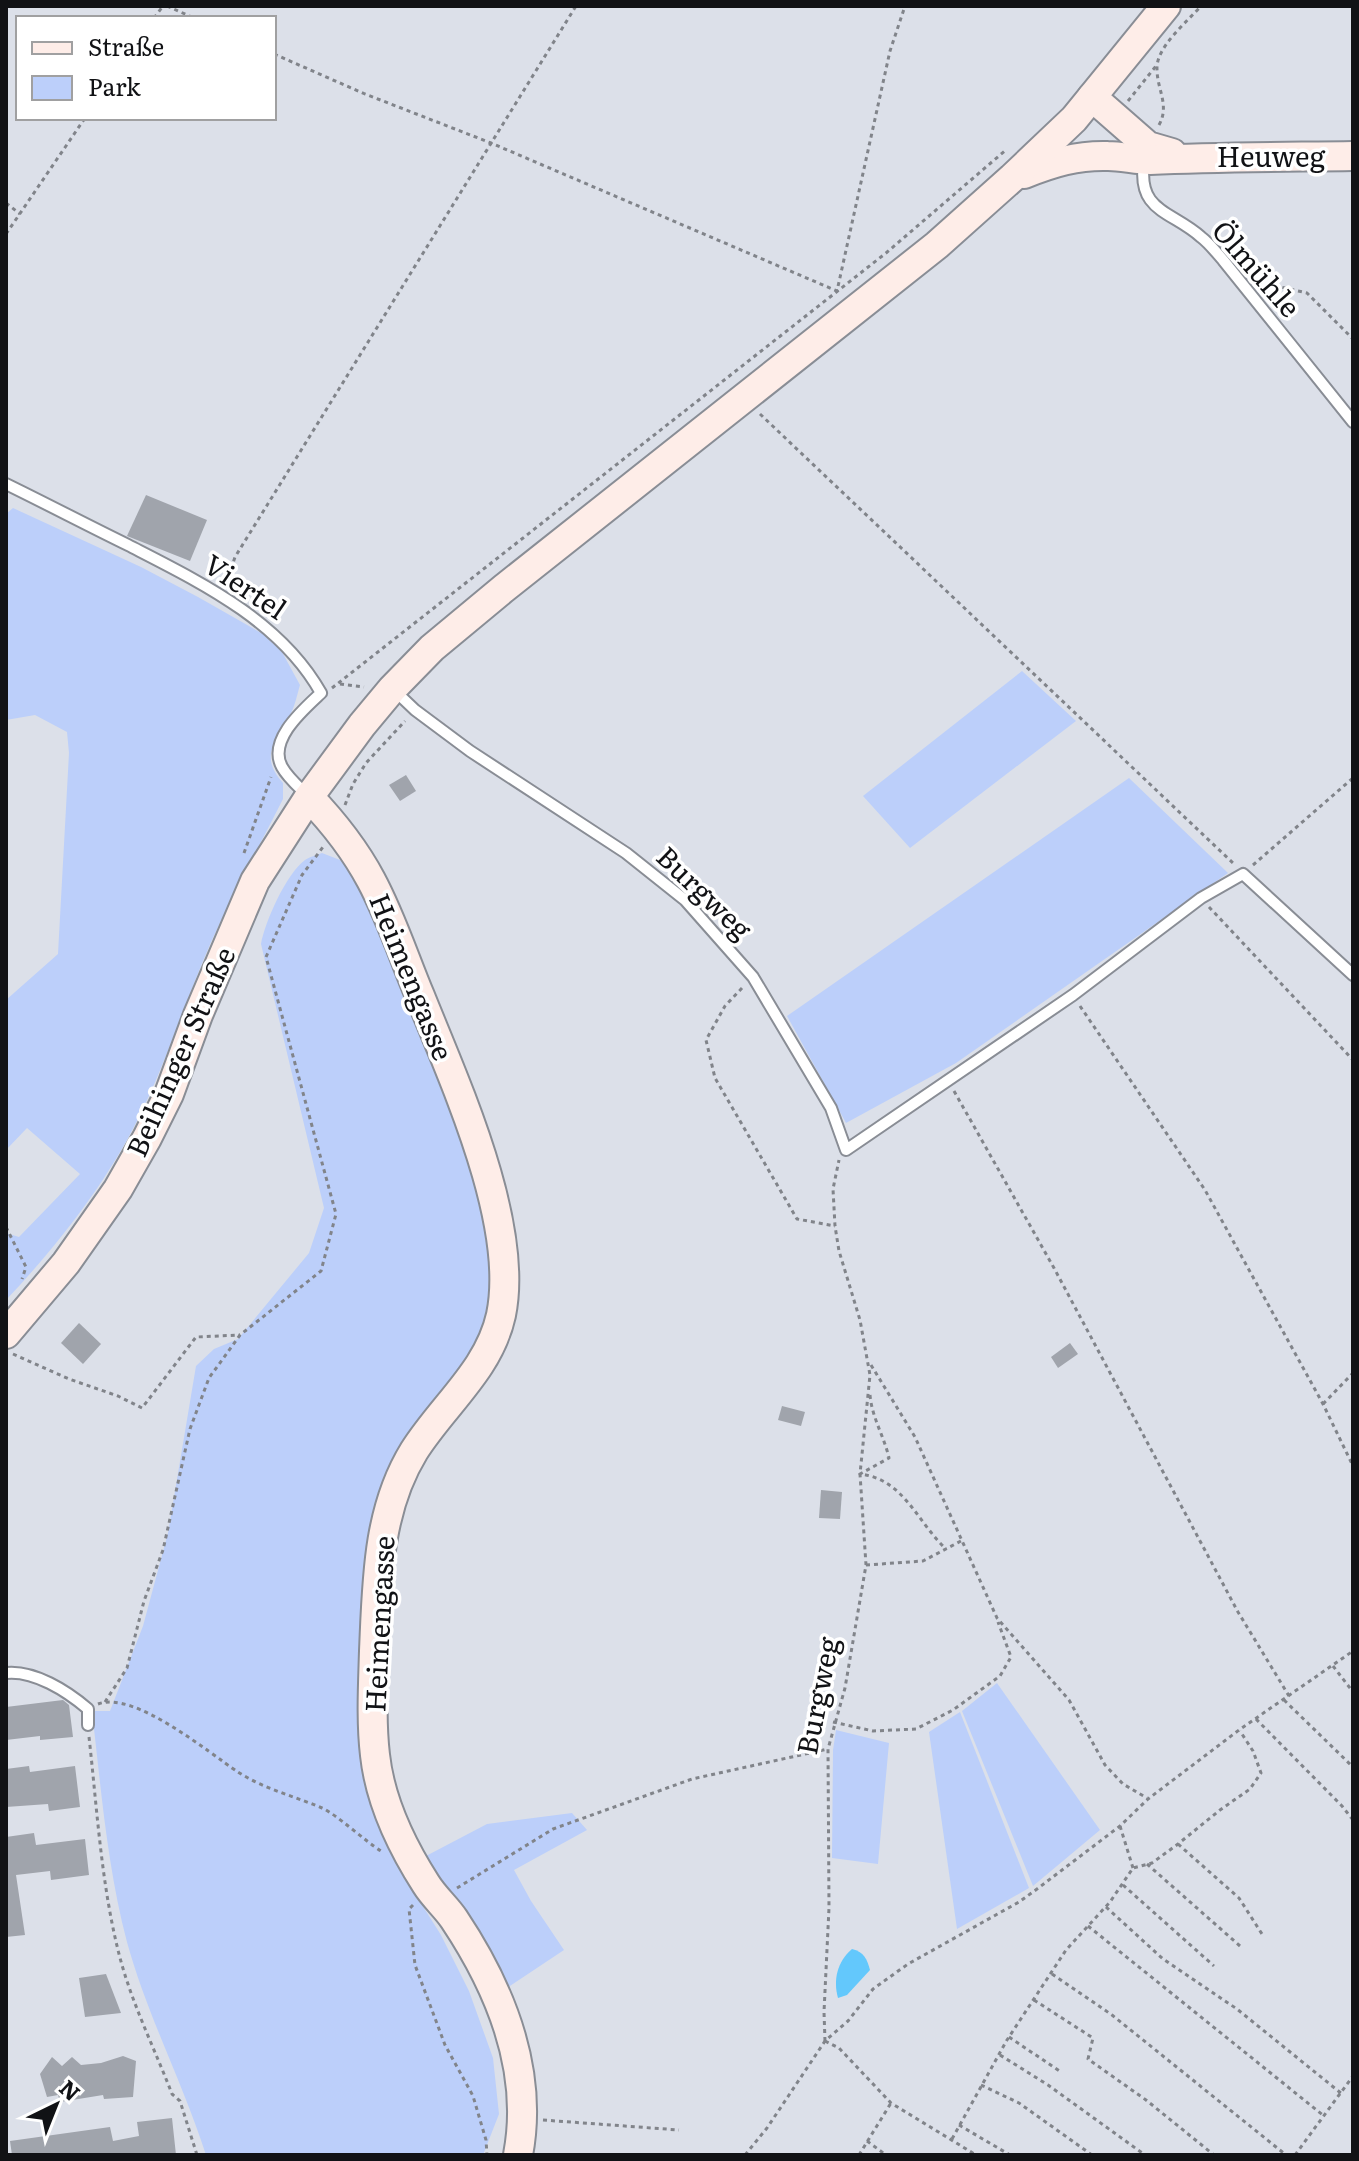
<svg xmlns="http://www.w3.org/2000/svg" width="1359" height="2161" viewBox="0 0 1359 2161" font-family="Literata,serif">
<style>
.green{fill:#bccffa}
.water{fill:#63c8fc}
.building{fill:#a0a4ac}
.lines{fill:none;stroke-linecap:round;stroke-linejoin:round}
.lane-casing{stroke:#898d95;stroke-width:14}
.secondary-casing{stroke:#898d95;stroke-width:32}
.path{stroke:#81848a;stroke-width:3;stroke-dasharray:4 4;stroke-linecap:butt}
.lane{stroke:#fff;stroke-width:10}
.secondary{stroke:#feede8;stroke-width:28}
.labels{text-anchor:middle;stroke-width:7;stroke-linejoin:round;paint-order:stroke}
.street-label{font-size:28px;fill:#111215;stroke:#fff}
</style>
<rect width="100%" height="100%" fill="#dce0e9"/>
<!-- green -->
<g class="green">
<path d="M13,508L141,567L198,597L263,634L282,652L300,685C297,695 295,706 290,715C277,742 258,755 283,783V799C260,845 234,892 212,940C186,999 167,1061 138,1119C105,1185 57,1246 6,1300V1233L19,1237L80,1174L27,1128L6,1150V1000L58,954L69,753L67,732L35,715L6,720V514Z"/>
<path d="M1022,671L1076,721L910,848L863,796Z"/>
<path d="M1129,778L1228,873L956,1063L846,1123L787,1016Z"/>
<path d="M322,853L340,860L363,888L484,1195L498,1287L478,1357L378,1536L382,1830L410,1886L441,1935L469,1991L493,2058L499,2114L483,2155H206C183,2083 147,2015 127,1942C107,1866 101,1788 92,1711H110L143,1626L168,1533L196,1366L214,1349L238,1339L309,1253L324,1208L261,944C265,922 286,874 305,860C309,857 317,855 322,853Z"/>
<path d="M997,1683L1100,1830L1033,1886L962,1711Z"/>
<path d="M960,1712L1029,1888L957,1929L929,1732Z"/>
<path d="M836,1730L889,1743L878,1864L832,1858L833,1750Z"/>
<path d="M572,1813L587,1830L514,1870L531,1901L564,1950L504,1990L479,1937L426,1856L487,1824Z"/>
</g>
<!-- water -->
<path class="water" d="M852,1949C864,1952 867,1959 870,1970L847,1995L838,1998C833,1980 837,1962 852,1949Z"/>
<!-- building -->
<g class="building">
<path d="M146,495L207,520L190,561L127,536Z"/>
<path d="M406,775L416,791L400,801L389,785Z"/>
<path d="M79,1323L101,1344L83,1364L61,1343Z"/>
<path d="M1070,1343L1078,1354L1058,1368L1051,1357Z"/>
<path d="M782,1406L805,1412L801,1426L778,1420Z"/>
<path d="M821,1490L842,1492L840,1519L819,1518Z"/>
<path d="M63,1700L69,1705L73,1737L40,1740V1736L6,1740V1707Z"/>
<path d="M29,1766L30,1772L75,1766L80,1807L49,1811L48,1804L6,1807V1769Z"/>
<path d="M34,1833L36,1845L85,1839L89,1875L51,1880L50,1871L16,1875L25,1935L6,1937V1837Z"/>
<path d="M106,1974L121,2013L85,2017L79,1978Z"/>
<path d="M123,2056L136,2061L133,2097L104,2099L103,2095L60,2102L58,2095L47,2097L40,2074L52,2057L62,2066L72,2057L81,2065L101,2063Z"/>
<path d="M172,2118L176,2155H12L10,2141L110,2127L113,2141L139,2136L137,2122Z"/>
</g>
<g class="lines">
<defs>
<g id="lane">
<path d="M1144,163C1137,212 1172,211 1201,237C1209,243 1216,252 1223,260L1353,422"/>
<path d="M6,484C47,504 87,525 128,545C200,582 280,620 321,693C304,709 267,740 282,767C288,778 299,787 308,796"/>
<path d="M394,690L415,710L470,751L626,853L685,900L753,977L831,1108L846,1150L1073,995L1201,898L1243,874L1353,975"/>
<path d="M6,1673C34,1670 67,1691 88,1709V1725"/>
</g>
<g id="secondary">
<path d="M1092,97L1148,146L1172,153"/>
<path d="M1024,174C1052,163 1077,155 1108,156C1122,156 1136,160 1150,160C1218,157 1285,157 1353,156"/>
<path d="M309,797C333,822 355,850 371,880C391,917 404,958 420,996C454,1081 520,1223 501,1315C489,1370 443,1405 414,1451C377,1511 377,1583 374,1651C373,1685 371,1721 375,1755C380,1801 401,1845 426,1884C434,1897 446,1907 454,1919C500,1988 534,2071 518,2155"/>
<path d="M6,1334L66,1263L118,1189L147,1138L169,1094L198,1015L255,881L309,797L362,725L392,689L432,648L503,589L937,245L1012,178L1074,119L1166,6"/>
</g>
</defs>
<!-- lane casing -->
<use href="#lane" class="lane-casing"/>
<!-- secondary casing -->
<use href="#secondary" class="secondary-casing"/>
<!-- path -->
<g class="path">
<path d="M167,6L194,18"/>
<path d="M154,18L163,6"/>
<path d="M274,54L365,94L491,143L837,291L890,51L905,6"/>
<path d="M1128,101L1156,66"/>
<path d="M1159,125C1170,105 1157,90 1157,69C1156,47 1187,22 1201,6"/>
<path d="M6,203L20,214"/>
<path d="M6,234L85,118"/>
<path d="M1259,282L1307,293L1353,339"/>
<path d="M760,414L1233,863"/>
<path d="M226,584L235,557L576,6"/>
<path d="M340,684L364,687"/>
<path d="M332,688L886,253L1007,149"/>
<path d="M345,805L353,784L366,763L405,721"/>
<path d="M244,853L271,777"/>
<path d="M1253,865L1353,778"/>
<path d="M1209,907L1353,1060"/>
<path d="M742,988L725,1006L706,1040L715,1078L797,1219L835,1226"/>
<path d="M1080,1006L1205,1190L1323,1404L1353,1466"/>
<path d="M954,1091L1054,1268L1238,1612L1289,1696"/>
<path d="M6,1227L26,1267L22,1279"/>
<path d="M13,1354L69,1379L118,1396L142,1408L196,1337L240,1335"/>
<path d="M871,1365L915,1437L997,1618L1069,1700L1105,1765L1123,1784L1147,1798"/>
<path d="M870,1395C872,1418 884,1436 889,1458L860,1474C904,1479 917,1522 946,1549"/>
<path d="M1323,1404L1353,1373"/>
<path d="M866,1565L923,1561L961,1541"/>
<path d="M1333,1666L1353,1692"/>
<path d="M1284,1700L1353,1767"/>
<path d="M105,1702L127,1668L144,1601L163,1550L190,1429L209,1378L240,1335L321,1271L336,1214L266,957L302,875L323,847"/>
<path d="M98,1704C134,1690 209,1753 238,1772C264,1789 294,1796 322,1808C336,1814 365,1841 381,1851"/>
<path d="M1256,1719L1342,1806L1353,1820"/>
<path d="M833,1722L873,1731L916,1729L953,1710L1000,1676L1011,1657L998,1622"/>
<path d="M89,1737C97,1808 101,1881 118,1950C130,2000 154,2047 172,2094L180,2101L197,2155"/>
<path d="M1120,1826L1133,1868"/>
<path d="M1178,1844L1239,1898L1262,1934"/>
<path d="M1147,1864L1240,1946"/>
<path d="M1123,1885L1214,1966"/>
<path d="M457,1888L553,1829L692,1779L828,1749"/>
<path d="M413,1905L409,1909L415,1965L445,2045L473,2096L486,2140L487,2155"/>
<path d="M1106,1907L1163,1959L1237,2009L1342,2094"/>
<path d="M1088,1926L1324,2116"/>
<path d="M1052,1974L1112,2015L1286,2155"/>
<path d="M1034,2000L1093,2038L1088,2059L1146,2100L1214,2155"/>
<path d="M1009,2037L1061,2072"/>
<path d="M825,2041L824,2012L829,1908L828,1749L845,1688L866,1565L860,1474L870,1375L860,1320L839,1251L835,1226L833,1189L839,1160"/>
<path d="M825,2041L839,2048L891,2103L976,2155"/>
<path d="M1000,2055L1048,2085L1145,2155"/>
<path d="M981,2085L1019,2103L1092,2155"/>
<path d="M543,2120L679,2130"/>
<path d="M959,2125L1010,2155"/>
<path d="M952,2139L1007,2040L1066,1950L1110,1902L1133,1868L1152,1863L1178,1844L1220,1810L1250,1789L1261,1773L1253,1751L1240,1731"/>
<path d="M867,2141L886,2155"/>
<path d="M745,2155L767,2128L825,2041L848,2021L873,1989L908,1964L1019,1902L1037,1889L1120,1826L1148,1799L1239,1730L1353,1651"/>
<path d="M859,2155L891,2103"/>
<path d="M1295,2155L1353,2076"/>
</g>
<!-- lane -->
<use href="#lane" class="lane"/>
<!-- secondary -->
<use href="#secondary" class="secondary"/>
</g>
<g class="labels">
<!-- street labels -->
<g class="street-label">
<text x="1271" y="167">Heuweg</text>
<text transform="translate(1256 269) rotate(49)" y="10">Ölmühle</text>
<text transform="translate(245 587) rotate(34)" y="10">Viertel</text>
<text transform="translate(704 893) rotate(44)" y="10">Burgweg</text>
<text transform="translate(411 977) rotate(68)" y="10">Heimengasse</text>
<text transform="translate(181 1052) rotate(-66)" y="10">Beihinger Straße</text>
<text transform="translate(380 1624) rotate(-87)" y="10">Heimengasse</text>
<text transform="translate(818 1696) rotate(-79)" y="10">Burgweg</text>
</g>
</g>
<!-- border -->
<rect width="1359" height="2161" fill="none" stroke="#111215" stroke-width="16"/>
<!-- legend -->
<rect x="16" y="16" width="260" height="104" fill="#ffffff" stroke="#a0a0a1" stroke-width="2"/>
<rect x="32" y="42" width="40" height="12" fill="#feede8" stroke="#a0a0a1" stroke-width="2"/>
<text x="88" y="56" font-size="24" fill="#111215">Straße</text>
<rect x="32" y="76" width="40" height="24" fill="#bccffa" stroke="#a0a0a1" stroke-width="2"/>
<text x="88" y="96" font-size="24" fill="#111215">Park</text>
<!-- north arrow -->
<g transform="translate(56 2105) rotate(43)" stroke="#ffffff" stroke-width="6" paint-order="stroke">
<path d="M0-6L14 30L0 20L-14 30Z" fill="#111215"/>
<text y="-12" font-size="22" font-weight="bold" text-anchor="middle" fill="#111215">N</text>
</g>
</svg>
